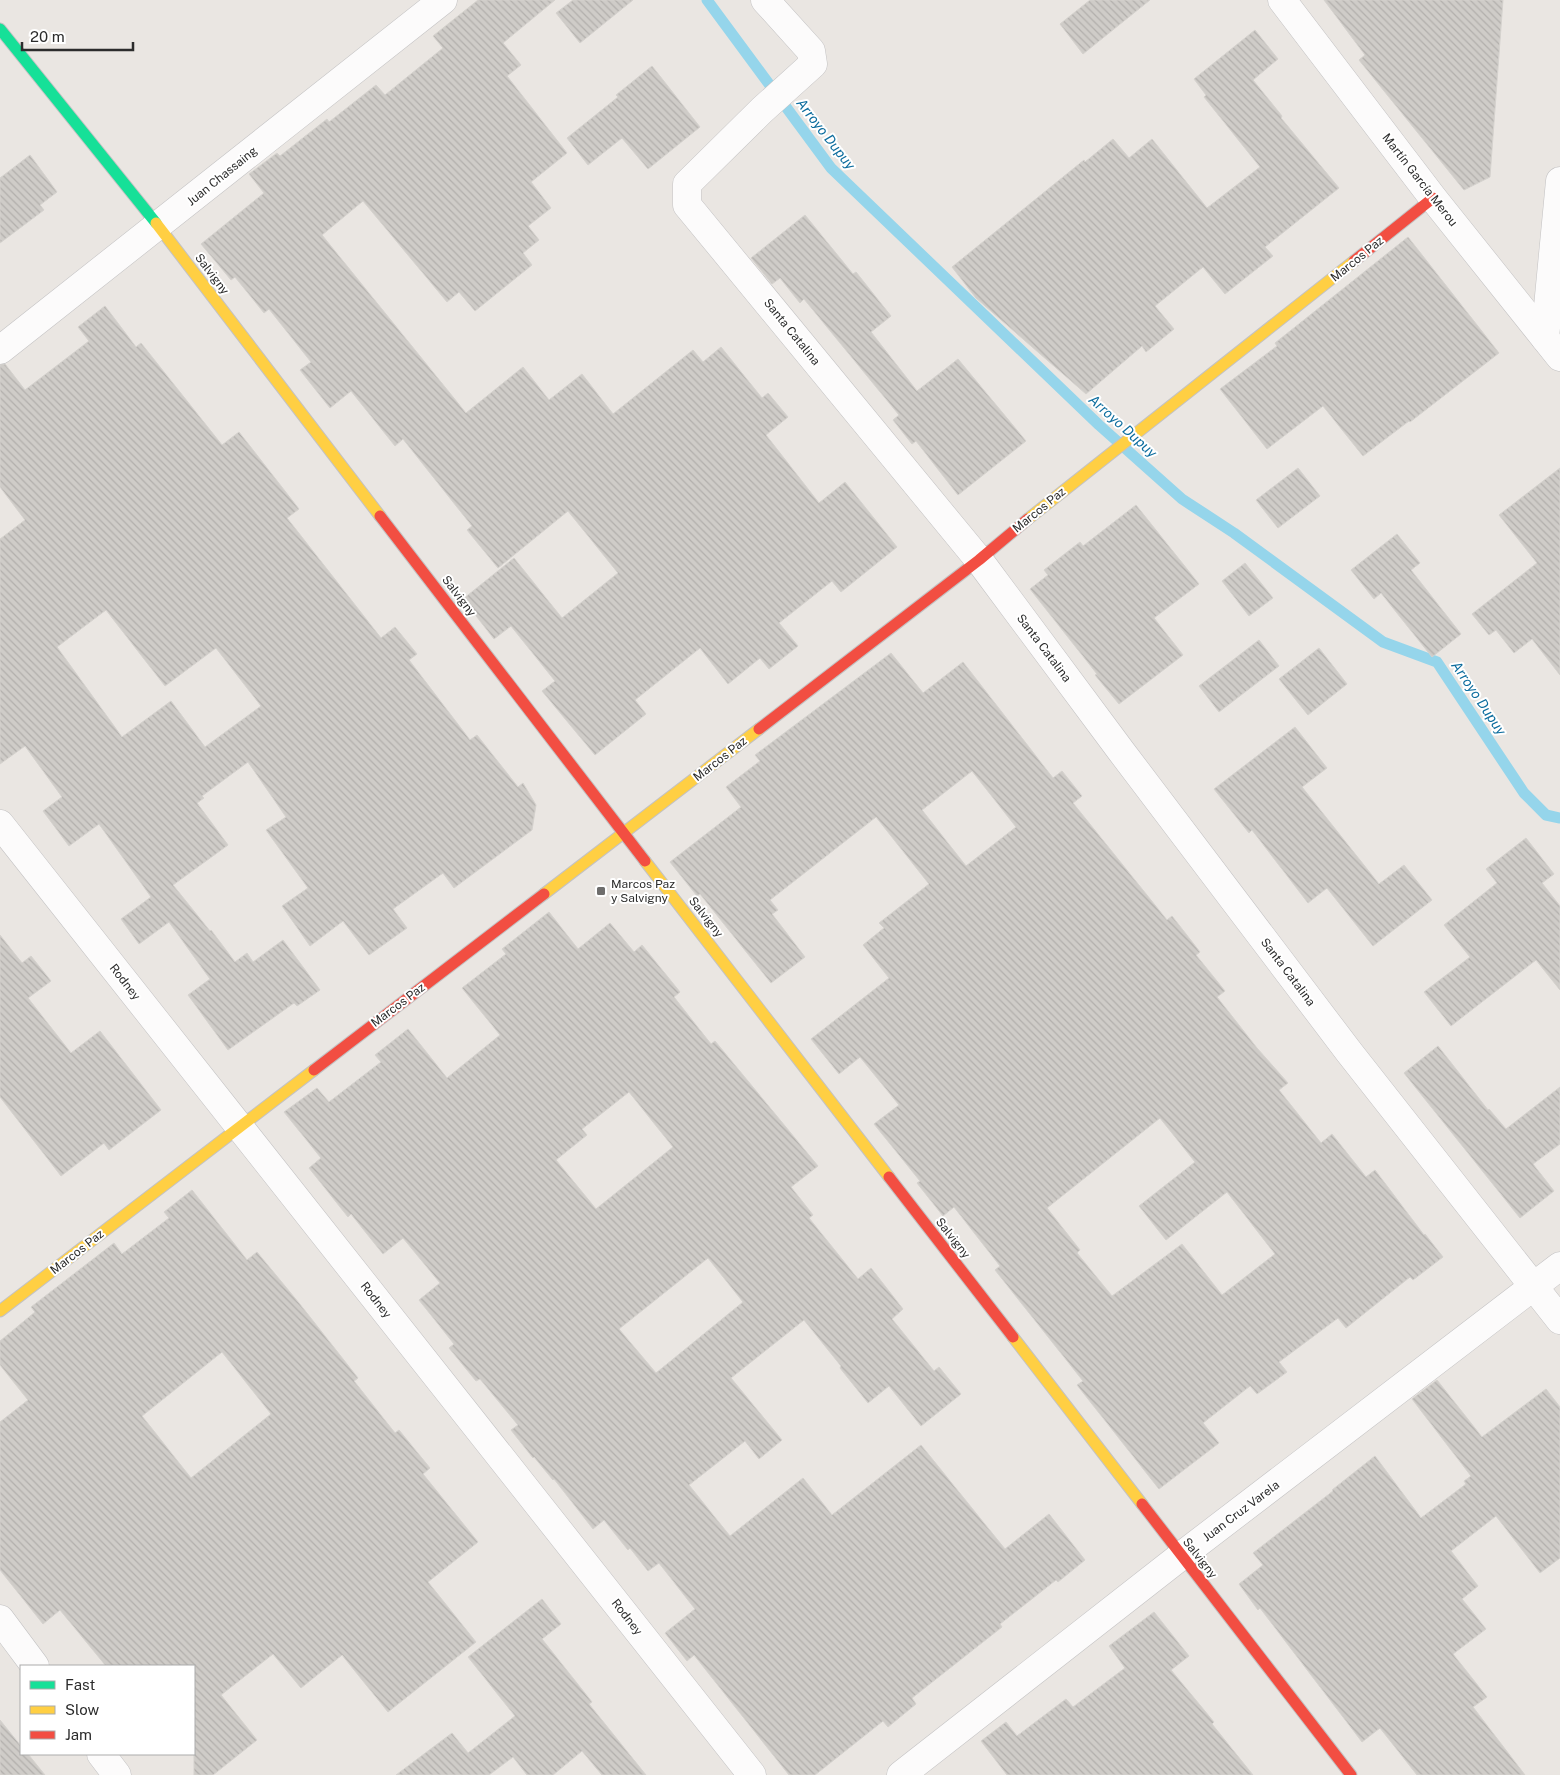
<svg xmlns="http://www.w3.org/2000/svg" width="1560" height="1775" viewBox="0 0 1560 1775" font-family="'Public Sans',sans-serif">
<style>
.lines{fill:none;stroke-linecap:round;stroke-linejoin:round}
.stream{stroke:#95d5eb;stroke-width:11}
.building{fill:url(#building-back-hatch);stroke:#d5d2ce;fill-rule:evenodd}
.street-casing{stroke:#c3c2c3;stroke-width:29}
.fast-casing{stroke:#c3c2c3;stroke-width:13}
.slow-casing{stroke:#c3c2c3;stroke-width:13}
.jam-casing{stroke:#c3c2c3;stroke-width:13}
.street{stroke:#fcfbfb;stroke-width:28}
.fast{stroke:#16e098;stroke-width:11}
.slow{stroke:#ffcf43;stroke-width:11}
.jam{stroke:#f24e42;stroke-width:11}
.poi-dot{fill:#6e6d6c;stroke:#fff;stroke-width:2}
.labels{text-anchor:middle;stroke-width:4;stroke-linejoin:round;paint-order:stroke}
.street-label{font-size:12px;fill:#2c2c2c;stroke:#fff}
.poi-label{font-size:12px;fill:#2c2c2c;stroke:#fff;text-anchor:start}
.water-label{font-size:14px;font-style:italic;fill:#0d6d9e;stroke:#fff}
</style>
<defs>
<pattern id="building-back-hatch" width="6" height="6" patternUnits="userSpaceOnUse" patternTransform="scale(1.25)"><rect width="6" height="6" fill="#cfccc8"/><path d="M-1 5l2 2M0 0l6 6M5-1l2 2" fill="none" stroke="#b2afac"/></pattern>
</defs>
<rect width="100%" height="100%" fill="#eae6e2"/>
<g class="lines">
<!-- stream -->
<path class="stream" d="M707,0L831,168L1099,425L1182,499L1234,533L1383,642L1437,662L1524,793L1546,815L1560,818"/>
</g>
<!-- building -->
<g class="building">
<path d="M478,0H555L503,43L521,65L507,76L567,153L531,182L551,208L528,226L539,240L523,253L532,265L475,311L459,292L447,302L363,201L322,235L466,413L523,367L549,400L582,374L613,414L693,350L703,362L721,347L762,398L768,393L788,417L766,435L819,503L845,482L897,547L841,592L832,581L779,623L798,646L769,669L760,658L728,684L700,648L635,700L646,714L595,755L542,691L555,681L511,626L494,639L463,599L514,558L562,618L618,573L568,511L498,568L467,530L472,526L403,439L395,446L351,391L330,408L300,370L311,362L269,309L264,313L235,277L231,280L201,244L264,193L249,174L277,153L280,156L327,119L329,122L376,85L385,95L443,48L433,36Z"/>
<path d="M573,0H633L580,43L556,13Z"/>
<path d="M1090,0H1150L1083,54L1060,24Z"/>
<path d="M1324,0H1503L1490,177L1464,190L1359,60L1365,55Z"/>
<path d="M1255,30L1278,59L1253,80L1282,116L1281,118L1339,188L1265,247L1273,256L1225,294L1203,267L1155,306L1174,329L1146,352L1142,346L1086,394L976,298L952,267L1084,160L1085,162L1113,139L1129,158L1152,139L1207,208L1260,167L1204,97L1206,95L1194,79Z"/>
<path d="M652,66L700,127L648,169L622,138L588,165L567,138L618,97L616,95Z"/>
<path d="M30,155L57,192L40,205L44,210L0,243V178Z"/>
<path d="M805,215L853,274L856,272L891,316L871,332L917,391L958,359L1026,441L958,495L916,441L912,444L893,420L899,415L804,299L800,303L780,278L772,284L751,258Z"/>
<path d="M1408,237L1499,353L1410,422L1409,421L1363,456L1323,406L1267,449L1220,389L1277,346L1275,343Z"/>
<path d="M105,306L136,347L141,343L222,445L239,432L299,509L287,518L381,638L395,627L417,654L409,660L470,740L477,735L518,787L523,783L536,805L532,830L454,888L443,873L393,909L407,928L369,955L343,921L310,946L282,906L308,888L266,830L286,817L248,762L202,796L204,798L197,803L228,845L173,885L210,931L211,930L235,962L247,953L253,962L283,940L320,990L297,1006L294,1003L228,1050L188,995L210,979L169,922L139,944L121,919L151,897L99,824L69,846L43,811L62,797L25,746L0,764V539L25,520L0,487V365L5,364L25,390L89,341L78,327ZM106,610L165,686L216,648L261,706L205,747L171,701L122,737L57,647Z"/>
<path d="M1298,468L1320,496L1278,528L1256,500Z"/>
<path d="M1560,468V675L1532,639L1514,653L1496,630L1489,635L1472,614L1537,563L1499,515Z"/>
<path d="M1136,505L1199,584L1154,618L1183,655L1119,704L1095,675L1097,674L1030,589L1048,575L1044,570L1080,542L1083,546Z"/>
<path d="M1397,534L1420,563L1411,570L1461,634L1432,657L1381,593L1374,599L1351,570Z"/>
<path d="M1245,563L1273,598L1249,616L1222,581Z"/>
<path d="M1259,640L1279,666L1219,712L1199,686Z"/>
<path d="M1319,648L1347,684L1308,715L1279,679Z"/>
<path d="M891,653L923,693L963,662L1053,778L1062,771L1082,796L1073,803L1167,920L1172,916L1200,952L1196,955L1225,991L1217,997L1257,1048L1288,1083L1279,1090L1321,1143L1332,1134L1366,1177L1375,1170L1424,1235L1425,1234L1443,1257L1413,1280L1410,1277L1346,1328L1338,1318L1279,1362L1287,1372L1257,1394L1250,1386L1203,1423L1219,1443L1159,1489L1077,1385L1083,1381L995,1270L1000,1266L954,1207L943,1216L917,1183L920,1181L874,1124L899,1105L860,1057L839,1074L811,1039L889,978L863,945L884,928L879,923L929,884L876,817L770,900L778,910L772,914L805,957L771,983L700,894L697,896L670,862L741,807L726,787L760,761L755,755ZM972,771L1016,827L966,866L922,810ZM1160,1118L1195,1162L1139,1206L1166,1240L1227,1192L1275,1254L1222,1295L1182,1244L1112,1296L1077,1253L1080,1250L1047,1208Z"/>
<path d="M1295,727L1327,768L1302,787L1379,884L1404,865L1432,900L1373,946L1327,888L1308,903L1252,830L1249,833L1214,789Z"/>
<path d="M1526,838L1554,874L1542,883L1560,906V990L1536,960L1451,1026L1424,992L1470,957L1444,925L1497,883L1486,869Z"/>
<path d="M549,912L578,949L610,923L634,952L642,945L680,992L674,997L711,1044L715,1041L818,1166L791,1187L813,1215L809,1218L858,1279L871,1268L903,1309L892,1319L934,1371L939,1367L961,1394L921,1426L889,1386L868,1403L840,1368L841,1366L804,1320L731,1378L782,1440L759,1459L745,1441L689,1485L730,1536L803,1478L832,1515L921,1445L1005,1549L1049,1514L1085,1560L1058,1582L1056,1580L1000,1624L1002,1627L912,1698L916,1704L888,1727L883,1721L815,1775H789L694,1655L687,1661L665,1633L695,1609L659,1563L648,1571L630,1548L628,1550L604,1520L593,1529L554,1479L553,1480L534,1457L533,1458L511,1430L518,1425L480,1379L476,1381L449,1348L454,1344L419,1300L440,1283L403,1238L383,1254L351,1214L348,1217L309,1168L321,1158L284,1112L317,1088L329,1102L381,1062L375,1055L408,1029L447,1078L500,1035L462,988L506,954L502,949ZM629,1092L673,1147L596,1209L556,1160L587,1135L582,1129ZM708,1258L743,1302L656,1373L619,1329Z"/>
<path d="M0,935L22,963L31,956L51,981L28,998L71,1053L100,1031L161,1110L109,1150L104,1143L61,1176L0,1097Z"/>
<path d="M1438,1046L1488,1110L1489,1109L1506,1129L1560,1087V1144L1533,1164L1554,1191L1520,1218L1404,1073Z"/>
<path d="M192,1190L247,1260L257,1252L299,1303L358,1378L354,1381L395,1433L399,1430L430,1468L423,1474L478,1542L428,1582L476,1642L388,1712L342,1655L301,1688L273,1654L221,1695L257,1740L213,1775H194V1666H106L60,1610L43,1624L0,1570V1422L28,1400L0,1365V1341L35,1312L31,1307L114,1243L122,1254L169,1218L164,1212ZM222,1352L271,1414L191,1478L142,1416Z"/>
<path d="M1437,1380L1482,1437L1546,1389L1560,1407V1558L1540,1573L1496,1516L1451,1551L1478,1586L1462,1599L1486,1629L1453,1654L1487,1697L1473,1707L1525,1775H1417L1380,1728L1362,1742L1260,1608L1258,1610L1239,1584L1263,1565L1253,1553L1333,1491L1332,1490L1375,1456L1421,1518L1466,1484L1464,1481L1471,1476L1412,1399Z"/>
<path d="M542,1599L561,1624L542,1639L592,1702L589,1704L646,1775H602L582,1751L553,1775H527L513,1757L489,1775H396L452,1733L468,1753L515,1716L468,1657Z"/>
<path d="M1154,1612L1189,1656L1171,1670L1214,1722L1212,1724L1253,1775H1007L981,1741L1006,1722L1017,1736L1066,1699L1073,1707L1125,1668L1109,1646Z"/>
<path d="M0,1720L21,1746V1754H28L45,1775H0Z"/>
</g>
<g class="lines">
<defs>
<g id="street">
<path d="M765,0L811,51L813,64L762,110L687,184V205L979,560L1121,751L1349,1052L1560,1320"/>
<path d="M1282,0L1433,198L1560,357"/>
<path d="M1545,338L1560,181"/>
<path d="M0,350L443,0"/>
<path d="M0,824L752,1775"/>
<path d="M0,1619L35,1666"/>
<path d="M101,1754L117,1775"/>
<path d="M901,1775L1181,1556L1560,1266"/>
</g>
<path id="fast" d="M0,29L156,223"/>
<g id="slow">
<path d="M156,223L380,516"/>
<path d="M1028,519L1354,261"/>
<path d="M645,861L889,1177"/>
<path d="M544,894L759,729"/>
<path d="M0,1311L314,1070"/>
<path d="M1013,1337L1142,1504"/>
</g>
<g id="jam">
<path d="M1354,261L1433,198"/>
<path d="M380,516L645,861"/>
<path d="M759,729L979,560L1028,519"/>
<path d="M314,1070L544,894"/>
<path d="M889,1177L1013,1337"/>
<path d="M1142,1504L1351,1775"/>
</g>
</defs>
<!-- street casing -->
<use href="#street" class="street-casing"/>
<!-- fast casing -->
<use href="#fast" class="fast-casing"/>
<!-- slow casing -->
<use href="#slow" class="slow-casing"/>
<!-- jam casing -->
<use href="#jam" class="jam-casing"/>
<!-- street -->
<use href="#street" class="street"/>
<!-- fast -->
<use href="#fast" class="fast"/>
<!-- slow -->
<use href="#slow" class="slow"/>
<!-- jam -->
<use href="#jam" class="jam"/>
</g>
<!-- markers -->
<rect class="poi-dot" x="596" y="886" width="10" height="10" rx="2.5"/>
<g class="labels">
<!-- street labels -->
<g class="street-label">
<text transform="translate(222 176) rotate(-39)" y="4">Juan Chassaing</text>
<text transform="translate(1420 180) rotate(52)" y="4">Martín García Merou</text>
<text transform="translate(1357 259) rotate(-39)" y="4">Marcos Paz</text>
<text transform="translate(212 274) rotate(53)" y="4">Salvigny</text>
<text transform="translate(792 332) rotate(51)" y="4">Santa Catalina</text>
<text transform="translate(1039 510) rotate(-39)" y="4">Marcos Paz</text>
<text transform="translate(459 596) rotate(53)" y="4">Salvigny</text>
<text transform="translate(1044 648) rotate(53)" y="4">Santa Catalina</text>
<text transform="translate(720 759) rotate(-38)" y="4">Marcos Paz</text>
<text transform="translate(706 917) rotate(52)" y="4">Salvigny</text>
<text transform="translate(1288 972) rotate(53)" y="4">Santa Catalina</text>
<text transform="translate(125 982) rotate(52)" y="4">Rodney</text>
<text transform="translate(398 1005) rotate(-37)" y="4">Marcos Paz</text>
<text transform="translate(953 1238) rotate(52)" y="4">Salvigny</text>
<text transform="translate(77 1252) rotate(-38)" y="4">Marcos Paz</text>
<text transform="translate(376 1300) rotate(52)" y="4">Rodney</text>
<text transform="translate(1241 1511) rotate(-37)" y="4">Juan Cruz Varela</text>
<text transform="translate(1200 1558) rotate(52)" y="4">Salvigny</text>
<text transform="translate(627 1617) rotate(52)" y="4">Rodney</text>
</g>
<!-- poi labels -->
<g class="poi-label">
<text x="611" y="888">Marcos Paz<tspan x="611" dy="14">y Salvigny</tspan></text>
</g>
<!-- water labels -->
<g class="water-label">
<text transform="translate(826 134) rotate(52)" y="5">Arroyo Dupuy</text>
<text transform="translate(1123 426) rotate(42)" y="5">Arroyo Dupuy</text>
<text transform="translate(1479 698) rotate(56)" y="5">Arroyo Dupuy</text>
</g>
</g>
<!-- legend -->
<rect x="20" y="1665" width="175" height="90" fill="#ffffff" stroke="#ababab"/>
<rect x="30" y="1681" width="25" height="8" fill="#16e098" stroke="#ababab"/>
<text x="65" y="1690" font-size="15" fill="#2c2c2c">Fast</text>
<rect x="30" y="1706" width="25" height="8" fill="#ffcf43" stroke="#ababab"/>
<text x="65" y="1715" font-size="15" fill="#2c2c2c">Slow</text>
<rect x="30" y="1731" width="25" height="8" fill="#f24e42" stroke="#ababab"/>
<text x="65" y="1740" font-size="15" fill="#2c2c2c">Jam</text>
<!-- scale -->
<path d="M22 42v8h111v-8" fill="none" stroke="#2c2c2c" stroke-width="2.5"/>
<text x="30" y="42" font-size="15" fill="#2c2c2c" stroke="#ffffff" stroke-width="4" paint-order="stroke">20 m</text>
</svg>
